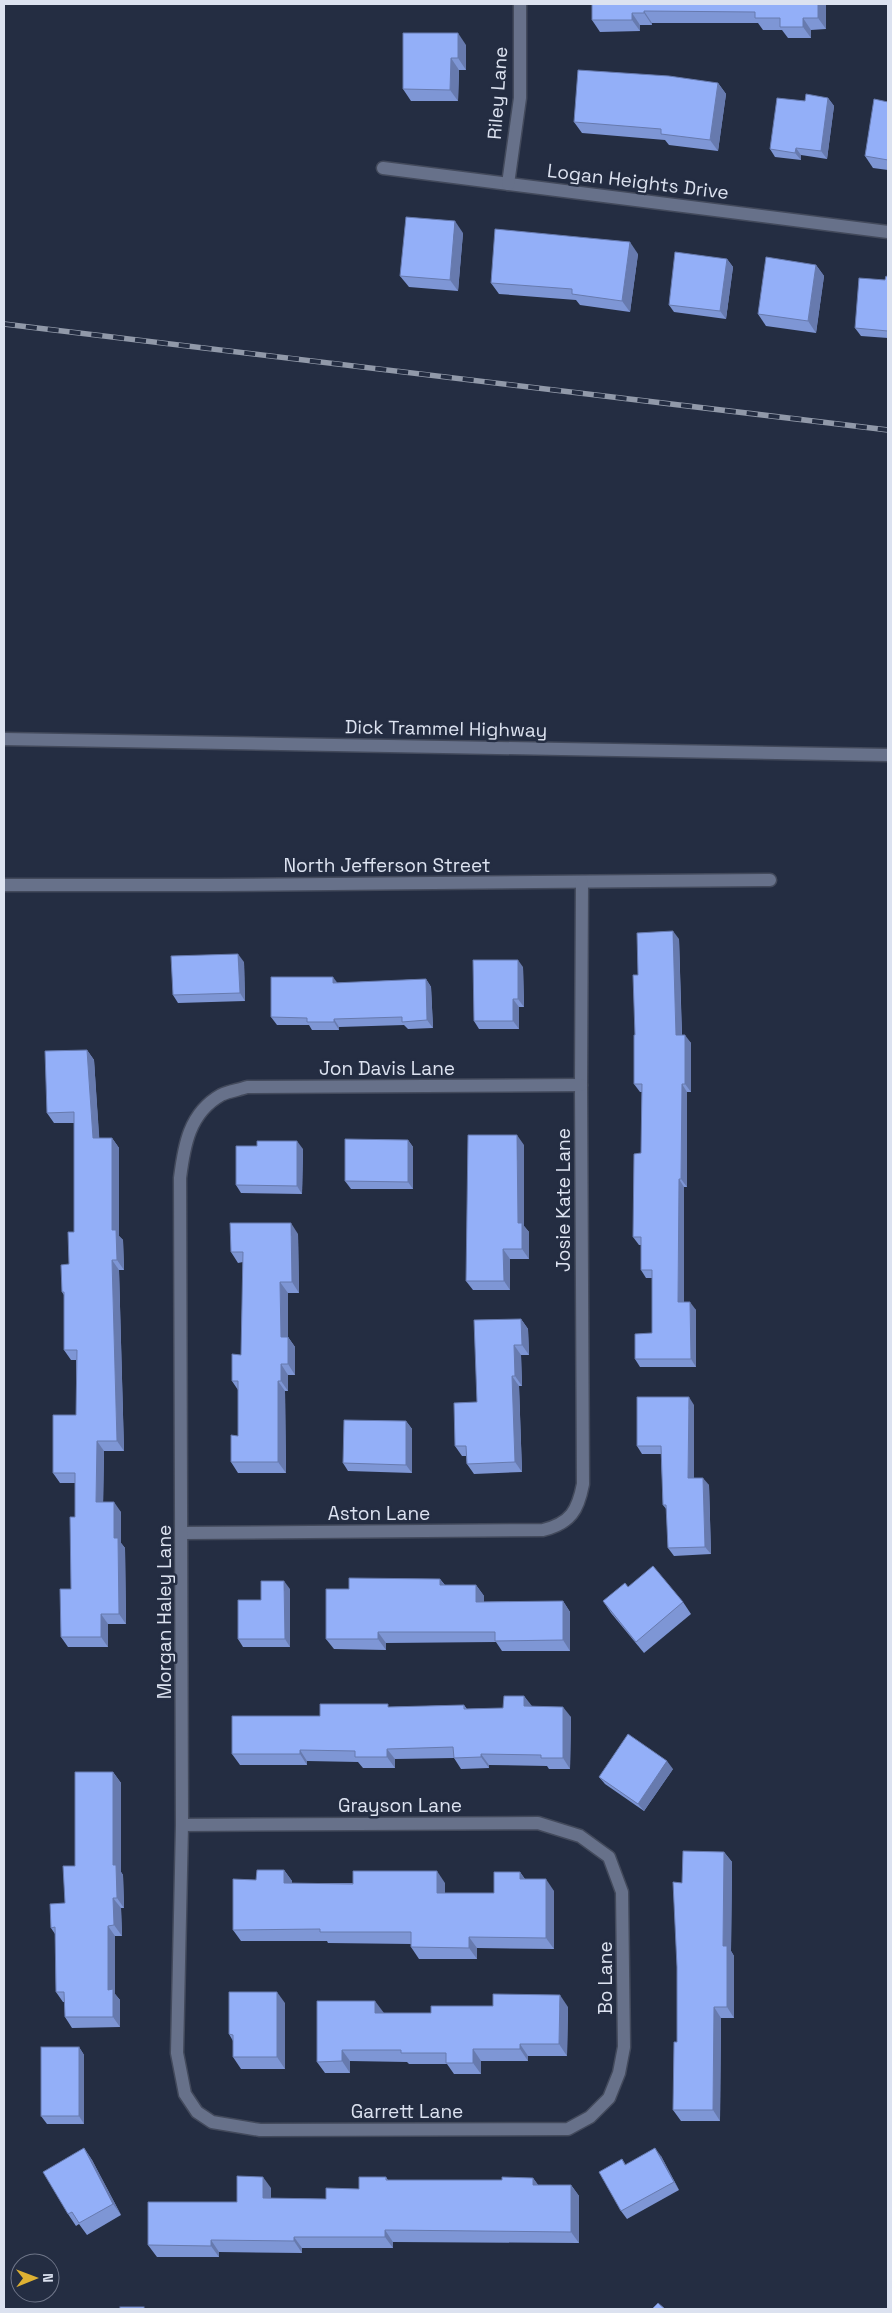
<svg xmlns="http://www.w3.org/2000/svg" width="892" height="2313" viewBox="0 0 892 2313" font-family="'Space Grotesk',sans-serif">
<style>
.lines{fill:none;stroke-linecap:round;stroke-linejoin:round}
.minor-casing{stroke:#434a5c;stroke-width:15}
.secondary-casing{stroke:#434a5c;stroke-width:15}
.minor{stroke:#67718a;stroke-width:12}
.secondary{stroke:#67718a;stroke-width:12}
.rail-casing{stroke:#9199a9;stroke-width:5.5}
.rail{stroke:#242d42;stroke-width:4;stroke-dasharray:11;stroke-linecap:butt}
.wall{fill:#7e96d5}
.shaded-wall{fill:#677aae}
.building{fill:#93aff8;stroke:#677aae}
.labels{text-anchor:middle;stroke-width:5;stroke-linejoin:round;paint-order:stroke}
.street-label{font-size:19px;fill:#dce2f0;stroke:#242d42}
</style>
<rect width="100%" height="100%" fill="#242d42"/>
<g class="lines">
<defs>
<g id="minor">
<path d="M383,168L888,232"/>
<path d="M508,184L520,98V4"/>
<path d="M4,885H217L770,880"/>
<path d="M183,1533L543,1530C571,1523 578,1510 583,1484L581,1085L582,882"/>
<path d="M182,1825L538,1823L580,1836L609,1857L622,1892L624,2047L619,2073L609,2098L590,2117L568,2129L260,2130L212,2122L197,2112L185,2094L177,2053L182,1825L180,1178C184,1146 189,1113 221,1095C229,1091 239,1090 247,1087L581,1085"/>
</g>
<path id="secondary" d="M4,739L888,755"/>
</defs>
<!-- minor casing -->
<use href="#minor" class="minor-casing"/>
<!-- secondary casing -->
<use href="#secondary" class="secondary-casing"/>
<!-- minor -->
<use href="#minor" class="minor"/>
<!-- secondary -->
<use href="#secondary" class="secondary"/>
<defs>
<path id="rail" d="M4,324L888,430"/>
</defs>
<!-- rail casing -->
<use href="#rail" class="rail-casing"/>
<!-- rail -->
<use href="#rail" class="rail"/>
</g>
<!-- wall -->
<g class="wall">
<path d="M412,4H466V5H413Z"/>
<path d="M592,4H826V29L811,30V38H788L782,30H763L758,23H652V25H640V31L600,32L592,20Z"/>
<path d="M466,45V70H459L458,101H411L403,89Z"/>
<path d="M718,83L726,94L718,151L669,145L665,140L582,133L574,122Z"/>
<path d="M828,98L834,106L827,159L801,155V160L775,157L770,149L805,101Z"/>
<path d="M888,102V170L873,168L865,156Z"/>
<path d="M463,233L458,291L409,287L400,276Z"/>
<path d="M638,254L630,312L580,305L576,300L499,294L491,283Z"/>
<path d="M727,259L733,267L726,319L674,312L669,305Z"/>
<path d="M816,265L824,276L816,333L766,326L758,314Z"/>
<path d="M888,277V338L861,336L855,328L885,280Z"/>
<path d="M679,939L682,1035L691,1043V1092H687V1187H684V1302L696,1310V1367H640L635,1359L652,1333V1278H646L641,1270V1245H639L633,1237L641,1153L642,1092H640L634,1084L638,975Z"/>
<path d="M244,962L245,1001L178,1003L173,995Z"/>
<path d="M523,967L524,1007H519V1029H479L474,1021Z"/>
<path d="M426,979L431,987L433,1028L408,1029L404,1025L339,1027V1030H312L309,1025H277L271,1017L337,983Z"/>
<path d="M87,1050L94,1060L99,1138H112L119,1148V1236L123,1240L124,1270H119L124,1451H104L103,1502L121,1512V1543L125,1548L126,1624H108V1647H68L61,1637L71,1589L75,1517V1483H60L53,1473L76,1415V1360H71L64,1350V1295L62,1292L69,1264L74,1232V1123H54L47,1113Z"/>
<path d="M408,1140L413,1147V1189H351L345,1181Z"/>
<path d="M524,1145V1226L529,1232V1259H510V1290H473L466,1281Z"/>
<path d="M257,1146L303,1149L302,1194L241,1193L236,1185Z"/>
<path d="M298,1234L299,1293H288V1337L295,1347V1375H288V1391H285L286,1473H238L231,1462L238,1436V1390L232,1381L241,1355L243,1262L238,1263L231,1252Z"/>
<path d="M521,1319L528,1329L529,1355H521L522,1386H519L522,1472L474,1474L467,1464L466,1456H462L455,1446L477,1402Z"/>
<path d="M694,1405V1478L709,1485L711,1554L674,1556L668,1548L667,1510L663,1505L661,1454H642L637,1446Z"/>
<path d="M406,1421L412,1429V1473L348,1471L343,1463Z"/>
<path d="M440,1579L445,1585H476L484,1596V1602L563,1601L570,1612V1651H502L496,1642L386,1643V1650L334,1649L326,1639L349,1589Z"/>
<path d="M628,1587L683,1602L691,1614L644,1653L611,1613L603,1601Z"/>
<path d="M290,1589V1647H243L238,1639L261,1600Z"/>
<path d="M524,1696L531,1706L571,1717L570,1769H549L547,1766L489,1765V1768L461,1769L454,1758L395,1759V1768H363L358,1762L307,1761V1765H240L232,1754L320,1716L389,1707L464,1705L467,1709L503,1708Z"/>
<path d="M673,1769L644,1811L605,1784L599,1777Z"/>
<path d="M113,1772L121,1783V1872L123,1875L124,1908H121L122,1936H115V1994L120,2000V2027L72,2028L65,2017V2002H63L56,1992L55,1934L51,1928L65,1903L75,1866Z"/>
<path d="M724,1852L732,1862L731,1951L734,1956V2018H721L720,2121H681L673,2110L677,2042L682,1883Z"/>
<path d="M284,1870L292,1881V1883H445V1893H494L520,1872L525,1879L554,1891V1949L477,1948V1959H419L411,1947V1944L328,1943L327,1941H241L233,1930L256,1880Z"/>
<path d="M285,2003V2069H241L233,2057V2041L229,2034Z"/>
<path d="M568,2007L567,2056H528V2061H481V2074H454L447,2064H409L407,2062L350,2061V2073H325L317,2062L384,2013H431Z"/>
<path d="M79,2047L84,2055V2124H47L41,2116Z"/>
<path d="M84,2148L92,2160L121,2215L87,2235L79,2224L76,2226L68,2214Z"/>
<path d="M661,2156L679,2190L627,2219L621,2211L622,2159L626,2165Z"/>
<path d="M386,2177L388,2180H502L533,2178L538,2185H571L579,2196V2243L393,2242V2248H302V2253L219,2252V2257H157L148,2245L237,2202L271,2188V2198L326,2199L359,2189Z"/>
</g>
<!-- shaded-wall -->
<g class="shaded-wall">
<path d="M818,4H826V29L818,18Z"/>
<path d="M644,11L652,23V25L644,13Z"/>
<path d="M632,13L640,25V31L632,20Z"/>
<path d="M803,18L811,30V38L803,27Z"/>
<path d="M458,33L466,45V70L458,58Z"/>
<path d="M451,58L459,70L458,101L450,90Z"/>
<path d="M718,83L726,94L718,151L710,140Z"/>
<path d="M828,98L834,106L827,159L821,151Z"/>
<path d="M796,148L801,155V160L795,153Z"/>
<path d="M455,221L463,233L458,291L450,280Z"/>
<path d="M630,242L638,254L630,312L622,301Z"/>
<path d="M727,259L733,267L726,319L720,311Z"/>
<path d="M816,265L824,276L816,333L808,321Z"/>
<path d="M673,931L679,939L682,1043L676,1035Z"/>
<path d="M238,954L244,962L245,1001L240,993Z"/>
<path d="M518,960L523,967L524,1007L518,999Z"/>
<path d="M333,977L339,985L333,983Z"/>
<path d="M426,979L431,987L433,1028L427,1020Z"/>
<path d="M513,999L519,1007V1029L513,1021Z"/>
<path d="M334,1019L339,1027V1030L334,1022Z"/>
<path d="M685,1035L691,1043V1092L685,1084Z"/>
<path d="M87,1050L94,1060L100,1148L93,1138Z"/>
<path d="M682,1084L687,1092V1187L681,1179Z"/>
<path d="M517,1135L524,1145V1226L529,1232V1259L522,1249L518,1223Z"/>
<path d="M112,1138L119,1148V1236L123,1240L124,1270L117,1260L112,1230Z"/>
<path d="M408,1140L413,1147V1189L408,1182Z"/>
<path d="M297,1141L303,1149L302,1194L297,1186Z"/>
<path d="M679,1179L684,1187V1310L678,1302Z"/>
<path d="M291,1223L298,1234L299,1293L292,1282Z"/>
<path d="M503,1249L510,1259V1290L504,1281Z"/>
<path d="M112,1260L119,1270L124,1451L117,1441Z"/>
<path d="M280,1282L288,1293V1337L295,1347V1375L288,1364L281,1337Z"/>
<path d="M690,1302L696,1310V1367L691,1359Z"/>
<path d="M521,1319L528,1329L529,1355L522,1345Z"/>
<path d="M514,1345L521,1355L522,1386L515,1376Z"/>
<path d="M281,1364L288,1375V1391L281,1381Z"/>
<path d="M512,1376L519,1386L522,1472L515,1462Z"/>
<path d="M278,1381L285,1391L286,1473L278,1462Z"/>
<path d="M689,1397L694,1405V1486L688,1478Z"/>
<path d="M406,1421L412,1429V1473L406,1465Z"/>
<path d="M97,1441L104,1451L103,1513L96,1502Z"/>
<path d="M703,1478L709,1485L711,1554L705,1547Z"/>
<path d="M114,1502L121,1512V1543L125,1548L126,1624L119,1614L114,1538Z"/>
<path d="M440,1579L447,1589L440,1585Z"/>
<path d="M284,1581L290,1589V1647L285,1639Z"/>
<path d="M476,1585L484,1596V1613L476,1602Z"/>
<path d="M563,1601L570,1612V1651L563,1640Z"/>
<path d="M101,1614L108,1624V1647L101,1637Z"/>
<path d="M378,1632L386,1643V1650L378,1639Z"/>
<path d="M524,1696L532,1706H524Z"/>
<path d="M563,1707L571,1717L570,1769L563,1758Z"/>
<path d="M387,1749L395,1759V1768L387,1757Z"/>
<path d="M300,1750L307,1761V1765L300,1754Z"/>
<path d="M481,1754L489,1765V1768L481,1757Z"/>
<path d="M667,1761L673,1769L644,1811L638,1804Z"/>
<path d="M113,1772L121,1783V1872L123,1875L124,1908L117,1898L113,1865Z"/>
<path d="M724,1852L732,1862L731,1951L734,1956V2018L727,2007L723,1946Z"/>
<path d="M284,1870L292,1881V1895L284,1883Z"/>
<path d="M437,1871L445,1883V1904L437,1893Z"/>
<path d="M520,1872L528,1884L520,1879Z"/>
<path d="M546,1879L554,1891V1949L546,1938Z"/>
<path d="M113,1898L121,1908L122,1936L114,1925Z"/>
<path d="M108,1926L115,1936V1994L120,2000V2027L113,2017L108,1990Z"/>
<path d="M469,1937L477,1948V1959L469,1948Z"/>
<path d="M277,1992L285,2003V2069L277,2057Z"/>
<path d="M560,1995L568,2007L567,2056L559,2044Z"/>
<path d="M375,2001L384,2013L383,2025L375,2013Z"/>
<path d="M714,2007L721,2018L720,2121L713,2110Z"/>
<path d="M520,2044L528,2056V2061L520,2049Z"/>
<path d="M79,2047L84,2055V2124L79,2116Z"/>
<path d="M473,2049L481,2061V2074L473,2063Z"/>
<path d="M342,2050L350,2061V2073L342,2061Z"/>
<path d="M84,2148L92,2160L121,2215L113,2204Z"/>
<path d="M655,2148L661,2156L679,2190L674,2182Z"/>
<path d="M263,2177L271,2188V2210L263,2198Z"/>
<path d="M533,2178L541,2189L533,2185Z"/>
<path d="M571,2185L579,2196V2243L571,2232Z"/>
<path d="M385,2230L393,2242V2248L385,2237Z"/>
<path d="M294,2237L302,2248V2253L294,2241Z"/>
<path d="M211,2240L219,2252V2257L211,2246Z"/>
</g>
<!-- building -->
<g class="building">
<path d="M592,4H818V18H803V27H780V18H755V12L644,11V13H632V20H592Z"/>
<path d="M403,33H458V58H451L450,90L403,89Z"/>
<path d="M578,70L669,76L718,83L710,140L661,134V129L574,122Z"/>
<path d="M806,94L828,98L821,151L796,148L795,153L770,149L777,98L805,101Z"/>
<path d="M874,99L888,102V160L865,156Z"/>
<path d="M406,217L455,221L450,280L400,276Z"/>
<path d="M495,229L630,242L622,301L572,294V289L491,283Z"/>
<path d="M675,252L727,259L720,311L669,305Z"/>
<path d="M766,257L816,265L808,321L758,314Z"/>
<path d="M886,276L888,277V331L855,328L859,278L885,280Z"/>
<path d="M673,931L676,1035H685V1084H682L681,1179H679L678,1302H690L691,1359H635V1334L652,1333V1270H641V1237H633L634,1154L641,1153L642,1084H634V1035H635L633,975H638L637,933Z"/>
<path d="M238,954L240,993L173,995L171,956Z"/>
<path d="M473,960H518V999H513V1021H474Z"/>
<path d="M271,977H333V983L426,979L427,1020L402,1022V1017L334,1019V1022H307V1018L271,1017Z"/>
<path d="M87,1050L93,1138H112V1230H116L117,1260H112L117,1441H97L96,1502H114V1538H118L119,1614H101V1637H61L60,1589H71L70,1517H75V1473H53V1415H76L77,1350H64V1292H62L61,1265L69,1264L68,1232H74V1112L47,1113L45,1051Z"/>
<path d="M468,1135H517L518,1223H522V1249H503L504,1281H466Z"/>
<path d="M345,1139L408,1140V1182L345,1181Z"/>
<path d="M257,1141H297V1186L236,1185V1146H257Z"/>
<path d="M230,1223H291L292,1282H280L281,1337H288V1364H281V1381H278V1462H231V1435L238,1436V1381H232V1354L241,1355L243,1252H231Z"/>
<path d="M521,1319L522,1345H514L515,1376H512L515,1462L467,1464L466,1446H455L454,1403L477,1402L474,1320Z"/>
<path d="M637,1397H689L688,1478H703L705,1547L668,1548L666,1505H663L661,1446H637Z"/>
<path d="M344,1420L406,1421V1465L343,1463Z"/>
<path d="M653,1566L683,1602L636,1642L603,1601L625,1583L628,1587Z"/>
<path d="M349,1578L440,1579V1585H476V1602L563,1601V1640L495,1641V1632H378V1639H326V1589H349Z"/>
<path d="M261,1581H284L285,1639H238V1600H261Z"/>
<path d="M504,1696H524V1706L563,1707V1758H541V1755L481,1754V1757L454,1758L453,1747L387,1749V1757H355V1751L300,1750V1754H232V1716H320V1704H388V1707L464,1705V1709L503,1708Z"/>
<path d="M628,1734L667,1761L638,1804L599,1777Z"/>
<path d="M75,1772H113V1865H116L117,1898H113L114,1925L108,1926V1990L113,1989V2017H65L64,1992H56L55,1927L51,1928L50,1904L65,1903L63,1866H75Z"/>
<path d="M683,1851L724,1852L723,1946H727V2007H714L713,2110H673L674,2042H677V1967L673,1882L682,1883Z"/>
<path d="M257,1870H284V1883L353,1884V1871H437V1893H494V1872H520V1879H546V1938L469,1937V1948L411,1947V1932H320V1929L233,1930V1879L256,1880Z"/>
<path d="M229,1992H277V2057H233V2035L229,2034Z"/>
<path d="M493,1994L560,1995L559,2044H520V2049H473V2063H446V2053H401V2050H342V2061L317,2062V2001H375V2013H431V2006H493Z"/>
<rect x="41" y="2047" width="38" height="69"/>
<path d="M84,2148L113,2204L79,2223L72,2212L68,2214L43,2172Z"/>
<path d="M655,2148L674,2182L621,2211L599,2172L622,2159L625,2165Z"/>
<path d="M237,2176L263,2177V2198L326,2199V2188L359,2189V2177H386V2180H502V2177L533,2178V2185H571V2232L385,2230V2237H294V2241L211,2240V2246L148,2245V2202H237Z"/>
<path d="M658,2303L665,2309H652Z"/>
<rect x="120" y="2307" width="24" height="2"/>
</g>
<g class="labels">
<!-- street labels -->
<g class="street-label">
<text transform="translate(497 93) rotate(-86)" y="7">Riley Lane</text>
<text transform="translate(638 181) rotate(7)" y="7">Logan Heights Drive</text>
<text transform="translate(446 728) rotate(1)" y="7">Dick Trammel Highway</text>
<text x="387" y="872">North Jefferson Street</text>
<text x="387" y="1075">Jon Davis Lane</text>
<text transform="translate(563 1200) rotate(-90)" y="7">Josie Kate Lane</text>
<text x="379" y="1520">Aston Lane</text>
<text transform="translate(164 1612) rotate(-90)" y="7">Morgan Haley Lane</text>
<text x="400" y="1812">Grayson Lane</text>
<text transform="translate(605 1978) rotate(-90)" y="7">Bo Lane</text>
<text x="407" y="2118">Garrett Lane</text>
</g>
</g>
<!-- border -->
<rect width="892" height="2313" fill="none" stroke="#dce2f0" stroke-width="10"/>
<!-- north arrow -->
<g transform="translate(35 2278) rotate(89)"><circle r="24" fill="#242d42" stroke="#6e7588"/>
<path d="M0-4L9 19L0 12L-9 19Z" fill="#deb133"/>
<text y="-8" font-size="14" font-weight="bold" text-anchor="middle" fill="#dce2f0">N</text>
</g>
</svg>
